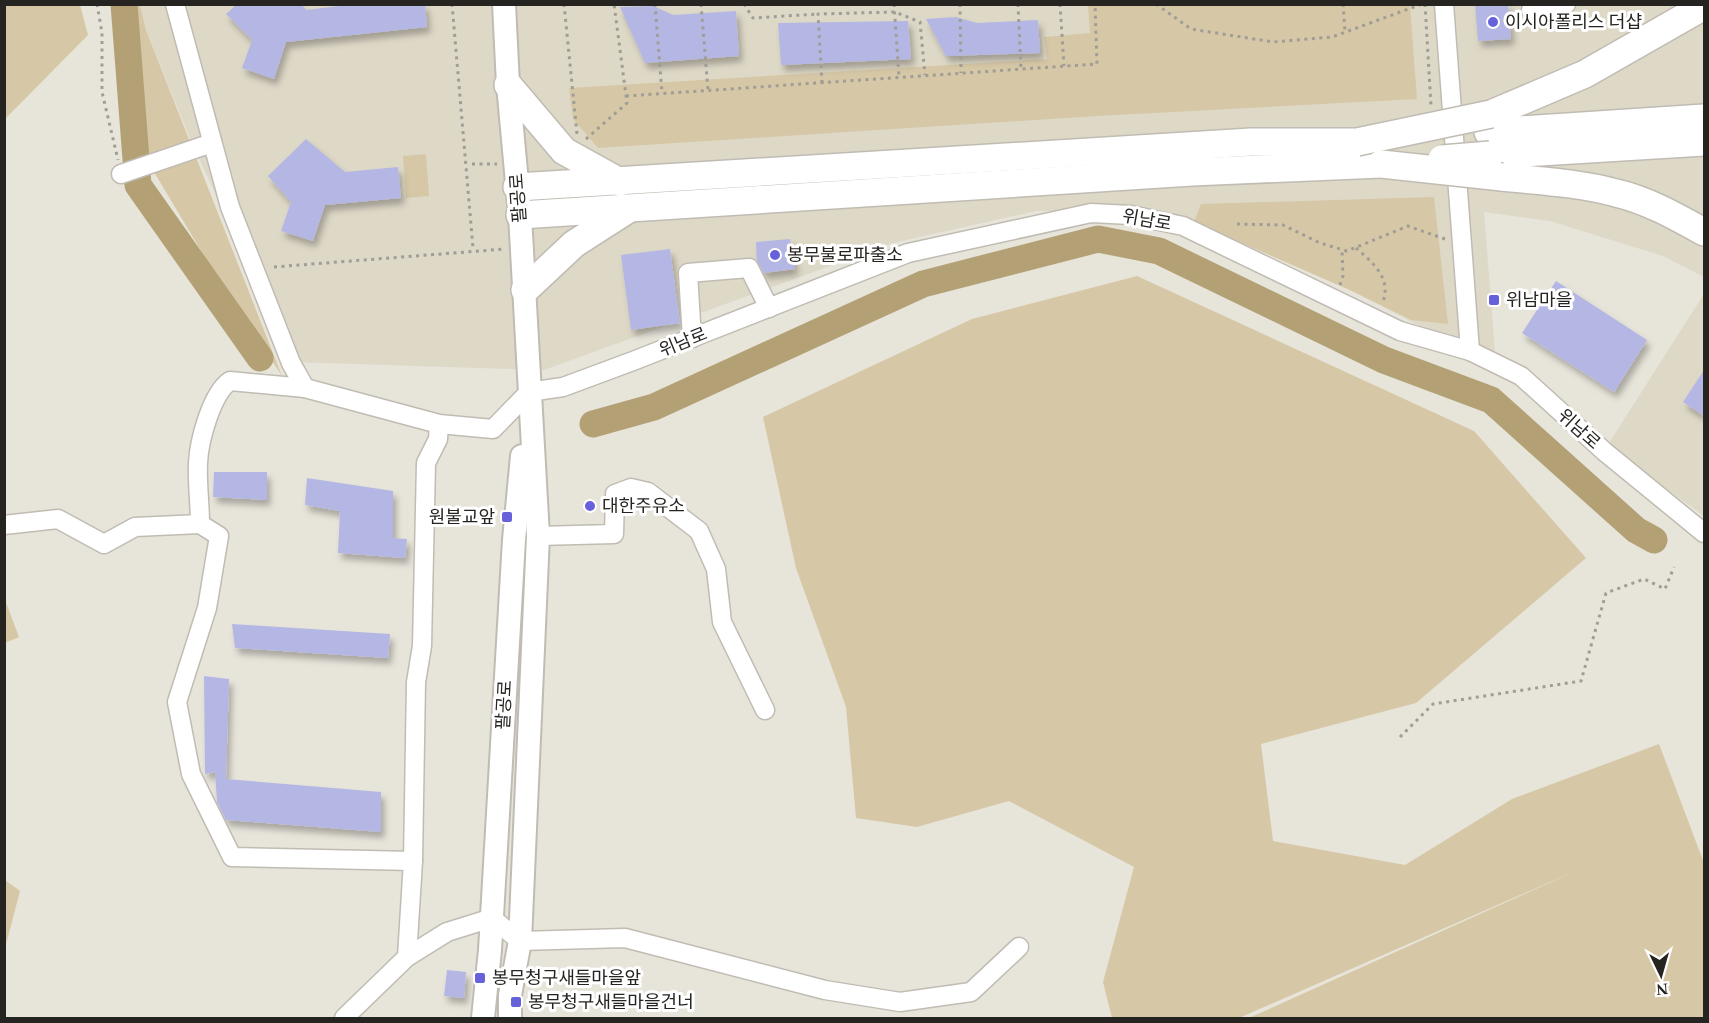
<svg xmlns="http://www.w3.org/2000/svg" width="1709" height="1023" viewBox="0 0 1709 1023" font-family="'Times New Roman','Noto Sans KR',serif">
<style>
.built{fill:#ded8c7}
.green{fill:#d6c8a6}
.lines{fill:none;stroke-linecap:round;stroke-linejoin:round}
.river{stroke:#b3a175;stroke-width:27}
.building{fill:#b4b7e4;filter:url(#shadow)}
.minor-casing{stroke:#c0bcb3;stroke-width:21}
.major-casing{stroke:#c0bcb3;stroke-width:26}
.highway-casing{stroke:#c0bcb3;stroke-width:30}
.path{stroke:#a09d96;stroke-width:3;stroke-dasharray:3 4.5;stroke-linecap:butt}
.minor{stroke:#fff;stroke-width:18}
.major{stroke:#fff;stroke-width:22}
.highway{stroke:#fff;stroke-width:27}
.highway-bridge-casing{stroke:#c0bcb3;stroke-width:30;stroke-linecap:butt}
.highway-bridge{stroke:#fff;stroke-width:27}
.poi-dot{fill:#6761da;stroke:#fff;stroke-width:2}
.labels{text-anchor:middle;stroke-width:6;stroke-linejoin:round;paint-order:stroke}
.poi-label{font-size:18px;fill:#262421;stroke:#fff;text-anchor:start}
.street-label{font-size:18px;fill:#262421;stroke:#fff}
</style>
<defs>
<filter id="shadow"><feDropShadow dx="3.5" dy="6" stdDeviation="3" flood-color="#0004"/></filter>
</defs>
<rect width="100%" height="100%" fill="#e7e4da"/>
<!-- built -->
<g class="built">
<path d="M140,5H1704V277L1663,256L1550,221L1484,212L1495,352L1502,361L1424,328L1352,291L1194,222L1136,212L1036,211L893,243L544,370L294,362L194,148L146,30Z"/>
<path d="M1704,294V516L1607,446Z"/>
</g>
<!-- green -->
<g class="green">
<path d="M5,4L80,5L88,35L5,119Z"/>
<path d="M113,5H140L146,30L282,376L218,279L145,157Z"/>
<path d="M1410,5L1417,99L1097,116L598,148L573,119L569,88L1047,59L1044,37L1090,33L1088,5Z"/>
<path d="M426,154L429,196L406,198L403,156Z"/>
<path d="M1434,197L1448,324L1411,320L1352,291L1194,222L1201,204Z"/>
<path d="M1137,276L1474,431L1586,558L1416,703L1261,744L1273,841L1405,865L1512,799L1659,744L1704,863V1018H1249L1580,869L1239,1018H1112L1103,982L1134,867L1009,801L917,827L856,818L846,707L796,568L763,417L972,319Z"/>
<path d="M4,597L19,637L5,643H4Z"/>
<path d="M5,880L20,891L5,948Z"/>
</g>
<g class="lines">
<!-- river -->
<g class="river">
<path d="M124,4L138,185L260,358"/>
<path d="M593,424L654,407L923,284L1098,239L1159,251L1384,360L1491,400L1636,530L1654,540"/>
</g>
</g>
<!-- building -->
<g class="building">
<path d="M237,4H301L306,10L356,4H425L427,27L286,42L274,79L242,68L252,40L226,14Z"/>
<path d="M1475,4H1508L1511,39L1478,41Z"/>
<path d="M653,6L673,15L736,11L739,56L645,63L620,7Z"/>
<path d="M956,17L977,23L1038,20L1040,53L946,56L926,19Z"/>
<path d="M908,21L911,59L781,65L778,23Z"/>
<path d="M306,139L345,172L398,167L401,198L325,205L313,241L281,231L291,202L268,176Z"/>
<path d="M790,239L795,269L764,273L757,261L756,242Z"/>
<path d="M670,249L680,323L631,330L621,255Z"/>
<path d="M1556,281L1647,340L1614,392L1522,333Z"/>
<path d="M1704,370V416L1683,402Z"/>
<path d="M214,472H267V500L213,497Z"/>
<path d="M307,478L393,491V538L407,539L405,558L338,553L340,511L305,505Z"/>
<path d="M232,624L390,634L388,658L235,648Z"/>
<path d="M204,676L229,679L226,779L381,792V832L226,820L217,802L215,772L205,774Z"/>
<path d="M447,970L466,972L464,998L444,996Z"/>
</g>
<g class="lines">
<defs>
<g id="minor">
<path d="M175,4L230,207L291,363L305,388L439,424L493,429L529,392L563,387L633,361L908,253L1091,213L1131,215L1183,226L1400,331L1470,351L1521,376L1605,452L1704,533"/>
<path d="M1444,4L1470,351"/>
<path d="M1531,10L1566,4"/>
<path d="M121,174L212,143"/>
<path d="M692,338L688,273L749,268L769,308"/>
<path d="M200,524L219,536L207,608L177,702L191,774L232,857L413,861"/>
<path d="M4,525L58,519L104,544L135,527L200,524C200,504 197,483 198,463C199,440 212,393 230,381L305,388"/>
<path d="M538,536L614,534L615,494L631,488L648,492L699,531L716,569L722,622L765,710"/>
<path d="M407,957L413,861L416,682L422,646L426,463L438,439L439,424"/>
<path d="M344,1018L407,957L447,932L492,918L520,941L625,938L825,990L900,1002L971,992L1019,947"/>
</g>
<g id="major">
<path d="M504,4L508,85L520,215L538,536L520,941L510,995V1018"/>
<path d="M483,1018L490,950L514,540L522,456"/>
</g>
<g id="highway">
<path d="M508,85L564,151L620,182"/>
<path d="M1491,114L1585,74L1704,6"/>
<path d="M1488,132L1704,118"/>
<path d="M1490,155L1704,142"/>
<path d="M1502,177C1540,181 1579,183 1616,193C1647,200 1677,217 1704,232"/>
<path d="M517,187L1251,142H1357"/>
<path d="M520,215L1192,172L1381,164"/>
<path d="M525,290L574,244L627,210"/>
</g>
</defs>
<!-- minor casing -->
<use href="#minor" class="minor-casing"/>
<!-- major casing -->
<use href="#major" class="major-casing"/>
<!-- highway casing -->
<use href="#highway" class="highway-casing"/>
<!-- path -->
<g class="path">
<path d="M97,4L102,33V92L118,160"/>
<path d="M452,4L473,248"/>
<path d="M564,4L577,134"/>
<path d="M655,4L662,93"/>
<path d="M701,4L708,90"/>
<path d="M744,4L753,18L818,14"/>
<path d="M894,4L899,77"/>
<path d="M960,4L961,73"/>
<path d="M1018,4L1021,69"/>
<path d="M1060,4L1064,66"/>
<path d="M1156,4L1191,29L1273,42L1332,37L1422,4"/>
<path d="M1343,4L1345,32"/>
<path d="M1425,4L1431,106"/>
<path d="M822,83L818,14L895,12L920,22L925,75"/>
<path d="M626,96L1097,64L1095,4"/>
<path d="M586,139L627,103L614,4"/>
<path d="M472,164H497"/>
<path d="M1237,224L1283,225L1320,243L1347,251L1408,226L1445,239"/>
<path d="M1356,248C1373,263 1393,279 1382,304"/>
<path d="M274,267L505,249"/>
<path d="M1340,285L1343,276L1342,250"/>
<path d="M1400,737L1433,704L1581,681L1606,593L1644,579L1665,589L1674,567"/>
</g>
<!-- minor -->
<use href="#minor" class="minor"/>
<!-- major -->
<use href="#major" class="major"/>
<!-- highway -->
<use href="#highway" class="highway"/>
<defs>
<g id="highway-bridge">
<path d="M1357,142L1491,114"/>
<path d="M1442,159L1490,155"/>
<path d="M1381,164L1502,177"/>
</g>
</defs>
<!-- highway-bridge casing -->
<use href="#highway-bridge" class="highway-bridge-casing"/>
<!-- highway-bridge -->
<use href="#highway-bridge" class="highway-bridge"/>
</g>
<!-- markers -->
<g class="poi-dot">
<circle cx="1493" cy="22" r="6"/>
<circle cx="775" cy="255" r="6"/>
<rect x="1488" y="294" width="12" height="12" rx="3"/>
<circle cx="590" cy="506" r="6"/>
<rect x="501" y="511" width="12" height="12" rx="3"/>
<rect x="474" y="972" width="12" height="12" rx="3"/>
<rect x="510" y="996" width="12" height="12" rx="3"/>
</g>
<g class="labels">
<!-- poi labels -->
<g class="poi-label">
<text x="1505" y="28">이시아폴리스 더샵</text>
<text x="787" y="261">봉무불로파출소</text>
<text x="1506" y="306">위남마을</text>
<text x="602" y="512">대한주유소</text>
<text x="495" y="523" text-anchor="end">원불교앞</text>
<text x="492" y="984">봉무청구새들마을앞</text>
<text x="528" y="1008">봉무청구새들마을건너</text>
</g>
<!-- street labels -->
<g class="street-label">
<text transform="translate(518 198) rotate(-94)" y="6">팔공로</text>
<text transform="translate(1147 220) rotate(10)" y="6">위남로</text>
<text transform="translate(683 342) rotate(-22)" y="6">위남로</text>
<text transform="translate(1579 429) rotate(42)" y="6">위남로</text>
<text transform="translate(504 705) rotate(-87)" y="6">팔공로</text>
</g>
</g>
<!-- border -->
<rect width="1709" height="1023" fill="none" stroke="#262421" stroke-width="12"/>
<!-- north arrow -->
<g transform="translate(1661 975) rotate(175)" stroke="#ffffff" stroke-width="4.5" paint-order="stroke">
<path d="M0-4.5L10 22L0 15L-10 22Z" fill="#262421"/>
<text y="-9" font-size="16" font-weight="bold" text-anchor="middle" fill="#262421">N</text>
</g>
</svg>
